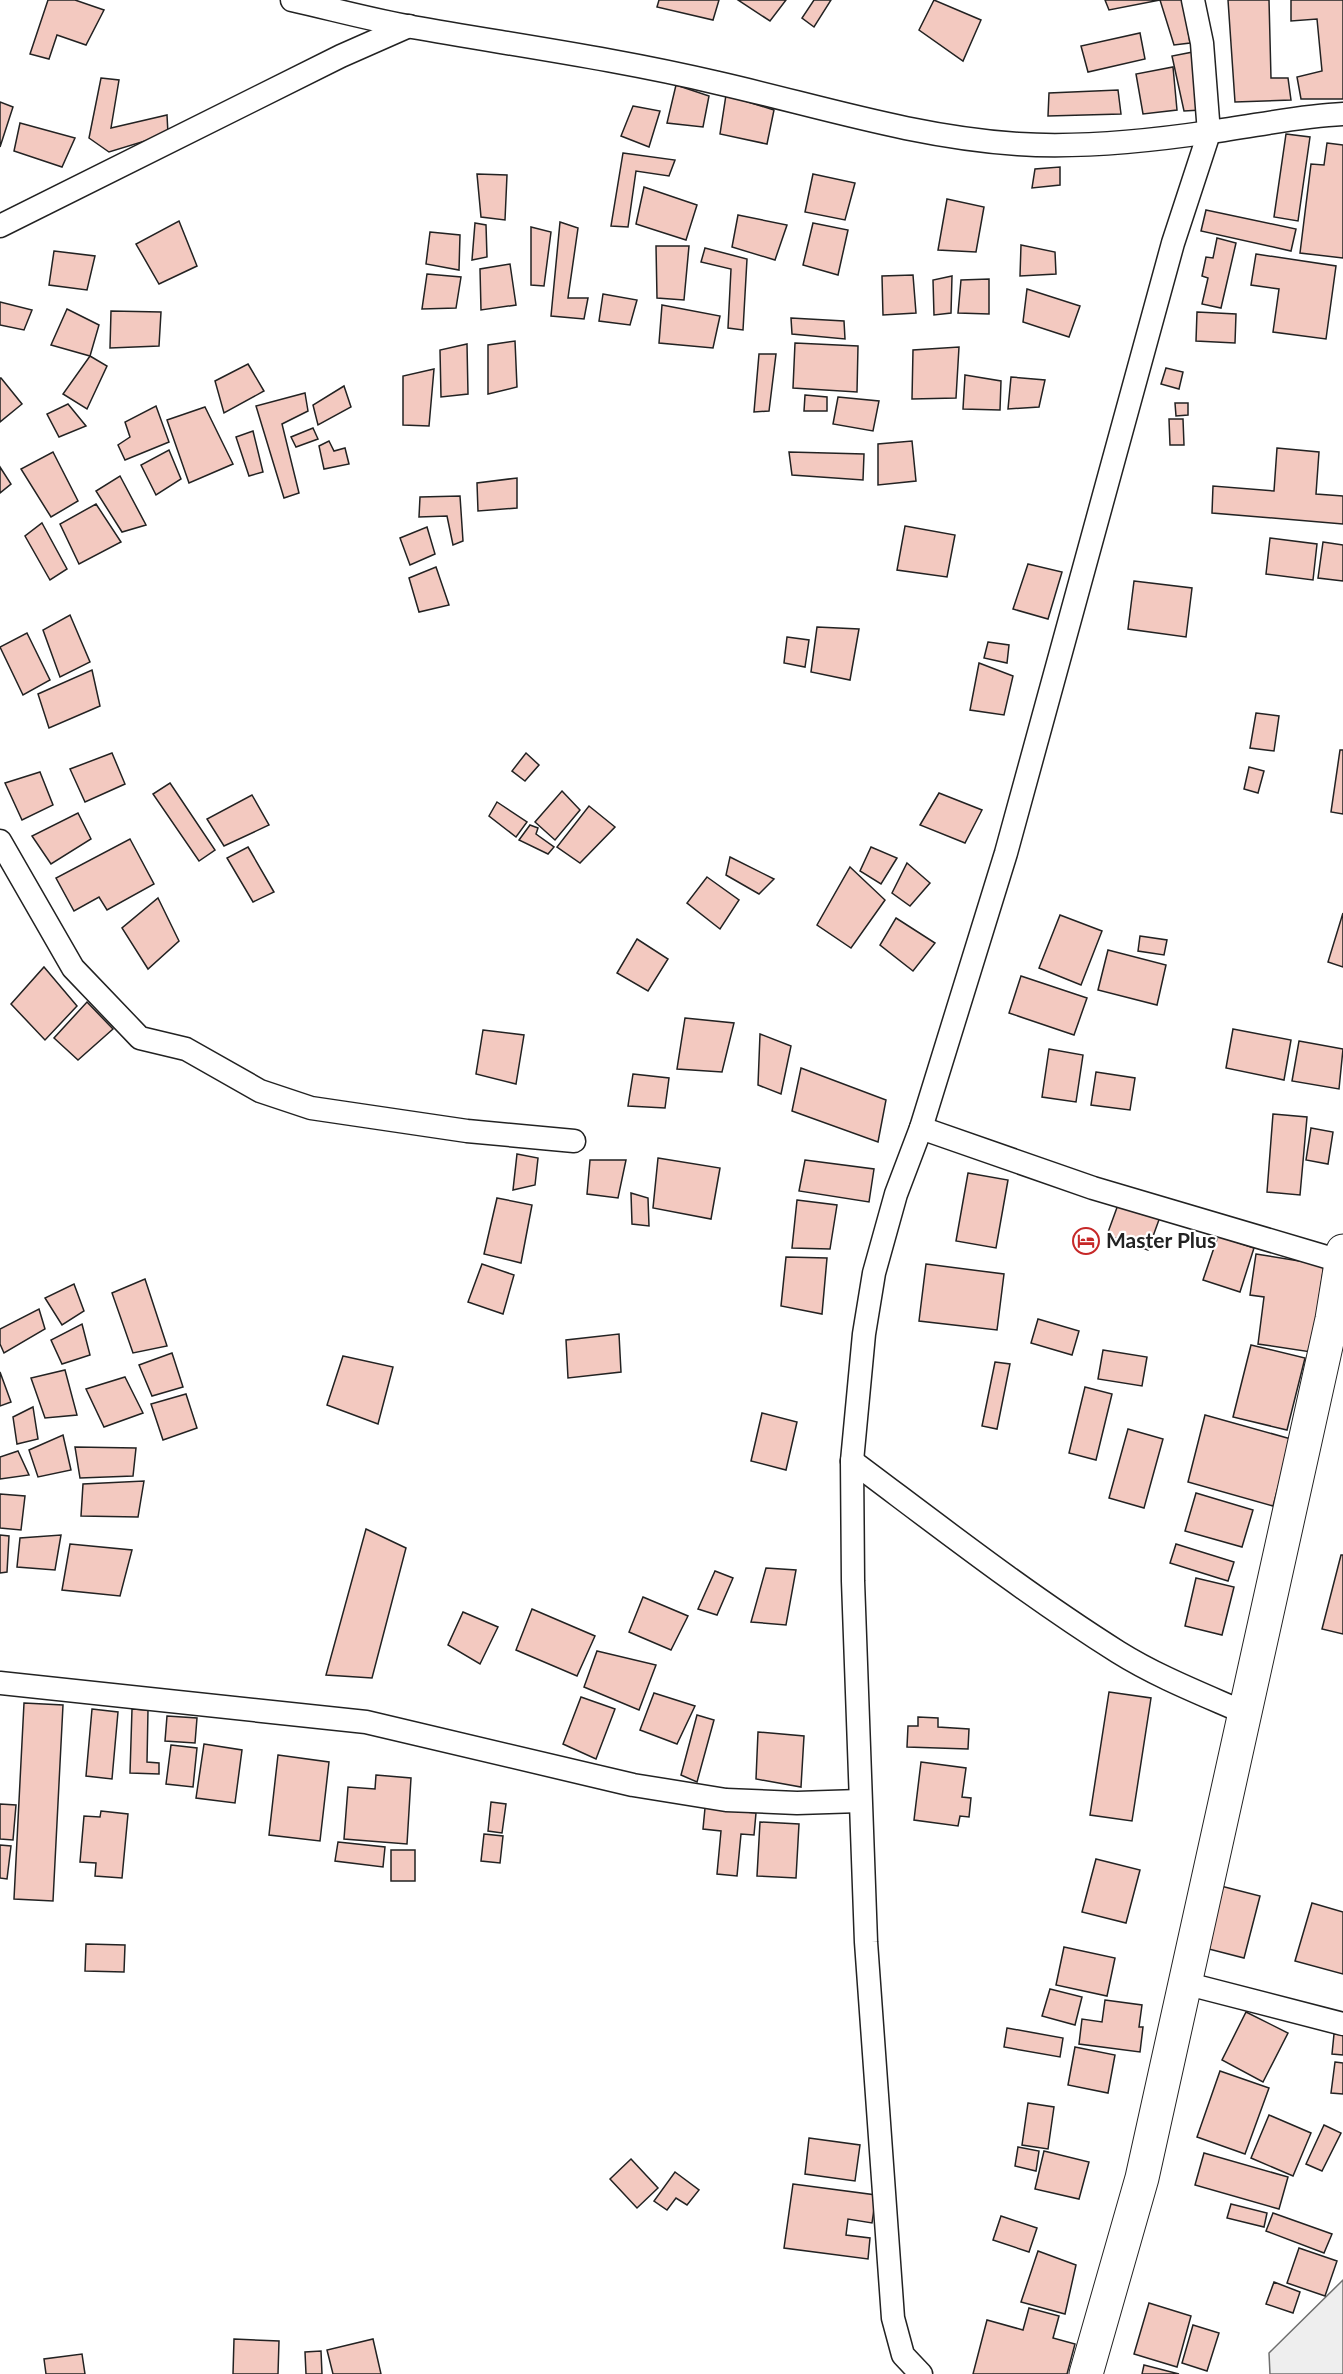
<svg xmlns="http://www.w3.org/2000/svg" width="1343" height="2374" viewBox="0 0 1343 2374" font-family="Lato,sans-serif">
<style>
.green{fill:#eee;stroke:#6f6f6f;stroke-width:1.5}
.building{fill:#f3c9c0;stroke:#222;stroke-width:1.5}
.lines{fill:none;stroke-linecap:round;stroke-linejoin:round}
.minor-casing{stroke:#222;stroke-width:25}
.trunk-casing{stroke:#222;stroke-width:35}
.minor{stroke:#fff;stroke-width:22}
.trunk{stroke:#fff;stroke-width:33}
.labels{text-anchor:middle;stroke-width:4.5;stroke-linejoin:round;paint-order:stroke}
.poi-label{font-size:21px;font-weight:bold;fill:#222;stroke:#fff;text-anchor:start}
</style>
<rect width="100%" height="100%" fill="#fff"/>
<!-- green -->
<path class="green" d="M1343,2280V2374H1270L1269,2353Z"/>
<!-- building -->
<g class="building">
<path d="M48,0H75L104,10L86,45L57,35L49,59L30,54Z"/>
<path d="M659,0H719L713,20L657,7Z"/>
<path d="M738,0H786L770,21Z"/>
<path d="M814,0H831L814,27L802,18Z"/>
<path d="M934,0L981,20L963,61L919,30Z"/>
<path d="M1105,0H1183L1190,43L1174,45L1160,0L1109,10Z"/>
<path d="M1228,0H1269L1271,78H1288L1291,100L1235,102Z"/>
<path d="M1291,0H1343V99H1301L1297,77L1322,71L1317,19L1291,21Z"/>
<path d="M1140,33L1145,59L1088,72L1081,46Z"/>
<path d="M1193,52L1201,110L1184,111L1172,56Z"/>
<path d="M1173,67L1177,110L1143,114L1136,74Z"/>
<path d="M101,78L119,80L111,128L167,115L168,134L109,152L89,138Z"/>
<path d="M676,85L709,96L703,127L667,123Z"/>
<path d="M1118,90L1121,114L1048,116L1049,93Z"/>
<path d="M726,95L774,110L767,144L720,134Z"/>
<path d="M0,102L13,107L0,147Z"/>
<path d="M633,106L660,111L649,147L621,136Z"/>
<path d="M20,123L75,138L62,167L14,151Z"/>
<path d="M1286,134L1310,137L1298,221L1274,217Z"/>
<path d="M1327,143L1343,145V258L1300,253L1311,164L1324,165Z"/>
<path d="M623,153L675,160L669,176L636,171L628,227L611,226Z"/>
<path d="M1060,167V185L1032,188L1035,169Z"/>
<path d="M477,174L507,175L505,220L481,217Z"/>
<path d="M813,174L855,183L845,220L805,212Z"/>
<path d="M644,187L697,205L686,240L636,224Z"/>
<path d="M947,199L984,207L976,252L938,250Z"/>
<path d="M1206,210L1296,229L1291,251L1201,231Z"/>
<path d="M738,215L787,225L775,260L732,247Z"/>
<path d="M179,221L197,266L159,284L136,244Z"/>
<path d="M560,222L578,228L568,298H588L584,319L551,316Z"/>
<path d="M475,223L486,225L487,257L472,260Z"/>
<path d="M813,223L848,230L838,275L803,265Z"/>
<path d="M531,227L551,232L544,286L531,285Z"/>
<path d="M430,232L460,235L459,270L426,264Z"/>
<path d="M1217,238L1236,243L1221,308L1202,304L1208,278L1202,276L1206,257L1213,258Z"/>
<path d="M1021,245L1055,252L1056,274L1020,276Z"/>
<path d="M656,246H689L684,300L657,298Z"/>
<path d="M705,248L747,259L743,330L728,328L731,269L701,262Z"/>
<path d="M54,251L95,256L87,290L49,285Z"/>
<path d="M1256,254L1336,266L1326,339L1273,332L1279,289L1251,285Z"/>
<path d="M510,264L516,305L481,310L480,269Z"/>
<path d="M427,274L461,277L456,308L422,309Z"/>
<path d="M913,275L916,313L883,315L882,276Z"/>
<path d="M952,276L951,313L934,315L933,280Z"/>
<path d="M989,279V314L958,313L961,280Z"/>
<path d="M1027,289L1080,306L1069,337L1023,322Z"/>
<path d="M603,294L637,300L630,325L599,321Z"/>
<path d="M0,302L32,310L24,330L0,325Z"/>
<path d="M662,305L720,316L713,348L659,343Z"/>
<path d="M67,309L99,325L90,356L51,345Z"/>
<path d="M111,311L161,312L159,346L110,348Z"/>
<path d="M1197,312L1236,314L1235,343L1196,341Z"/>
<path d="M791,318L844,321L845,339L792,334Z"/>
<path d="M515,341L517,387L488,394V345Z"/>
<path d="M795,343L858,346L857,392L793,388Z"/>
<path d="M467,344L468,394L441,397L440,350Z"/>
<path d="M959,347L956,398L912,399L913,350Z"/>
<path d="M759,354H776L769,411L754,412Z"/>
<path d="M90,356L107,366L87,409L63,394Z"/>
<path d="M248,364L264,391L224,413L215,381Z"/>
<path d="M1166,368L1183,372L1179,389L1161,384Z"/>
<path d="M434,369L429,426L403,425V376Z"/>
<path d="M965,375L1001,381L1000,410L963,409Z"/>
<path d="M1011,377L1045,380L1039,407L1008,409Z"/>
<path d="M1,378L22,404L0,422V378Z"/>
<path d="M344,386L351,407L318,425L313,405Z"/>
<path d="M305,393L308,411L282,424L299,493L284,498L256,406Z"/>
<path d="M805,395L827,397V411H804Z"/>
<path d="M838,397L879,401L873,431L833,424Z"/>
<path d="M1175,403H1188V415L1176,416Z"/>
<path d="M68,404L86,426L59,437L47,414Z"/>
<path d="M156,406L169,442L125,460L118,445L130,437L125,422Z"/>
<path d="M205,407L233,464L189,483L167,420Z"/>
<path d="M1169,419H1183L1184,445H1170Z"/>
<path d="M313,428L318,439L296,447L291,437Z"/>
<path d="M253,431L263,472L249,476L236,437Z"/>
<path d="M329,441L334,451L345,448L349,464L324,469L319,446Z"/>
<path d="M912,441L916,481L878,485V444Z"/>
<path d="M1277,448L1319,452L1316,494L1343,496V524L1212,513L1213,486L1274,491Z"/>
<path d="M169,450L181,479L156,495L141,465Z"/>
<path d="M53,452L78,501L51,517L21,469Z"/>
<path d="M789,452L864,454L863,480L792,475Z"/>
<path d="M0,467L11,484L0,493Z"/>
<path d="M120,476L146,525L122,532L96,491Z"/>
<path d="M517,478V508L478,511L477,483Z"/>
<path d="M460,496L463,541L453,545L447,516L419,517L420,497Z"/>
<path d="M96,504L121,542L79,564L60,524Z"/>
<path d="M42,523L67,569L50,580L25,536Z"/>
<path d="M905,526L955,535L947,577L897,570Z"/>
<path d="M427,527L435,554L410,565L400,538Z"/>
<path d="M1270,538L1317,544L1313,580L1266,574Z"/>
<path d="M1323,542L1343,545V581L1318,578Z"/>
<path d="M1028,564L1062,572L1048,619L1013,609Z"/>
<path d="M436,567L449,605L419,612L409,578Z"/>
<path d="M1134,581L1192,588L1186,637L1128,629Z"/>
<path d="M70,615L90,662L60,677L43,630Z"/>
<path d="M817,627L859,629L850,680L811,672Z"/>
<path d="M27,633L50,680L23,695L0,647Z"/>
<path d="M787,637L809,640L805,667L784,663Z"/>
<path d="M988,642L1009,645L1007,663L984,658Z"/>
<path d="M979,663L1013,676L1004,715L970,710Z"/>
<path d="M92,670L100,706L49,728L38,694Z"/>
<path d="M1256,713L1279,716L1274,751L1250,748Z"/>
<path d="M1340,750H1343V814L1331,812Z"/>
<path d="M112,753L125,784L85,802L70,769Z"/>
<path d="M526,753L539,765L525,781L512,771Z"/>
<path d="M1249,767L1264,771L1258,793L1244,789Z"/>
<path d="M40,772L53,805L22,820L5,783Z"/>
<path d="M170,783L215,850L199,861L153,794Z"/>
<path d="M562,791L580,810L555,840L535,822Z"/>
<path d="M939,793L982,810L965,843L920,825Z"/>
<path d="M252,795L269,825L224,846L207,819Z"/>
<path d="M497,802L527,822L516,837L489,816Z"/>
<path d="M589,806L615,827L580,863L557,847Z"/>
<path d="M78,813L91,839L51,864L32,836Z"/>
<path d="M530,825L538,828L536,834L554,847L548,854L519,840Z"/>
<path d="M130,839L154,884L107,910L99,897L74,911L56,878Z"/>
<path d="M248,847L274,892L253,902L227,858Z"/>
<path d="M871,847L897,858L881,884L860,871Z"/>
<path d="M730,857L774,879L759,894L726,875Z"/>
<path d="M907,863L930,883L910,906L892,893Z"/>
<path d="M850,867L885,900L851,948L817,925Z"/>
<path d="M707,877L739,900L720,929L687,903Z"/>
<path d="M158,898L179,941L148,969L122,928Z"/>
<path d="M1343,913V967L1328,962Z"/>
<path d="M1060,915L1102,931L1081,985L1039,968Z"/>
<path d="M896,918L935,943L913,971L880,945Z"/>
<path d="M1140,936L1167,940L1164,955L1138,951Z"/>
<path d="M637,939L668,959L648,991L617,973Z"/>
<path d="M1108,950L1166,965L1157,1005L1098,990Z"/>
<path d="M44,967L77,1006L45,1040L11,1004Z"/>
<path d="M1021,976L1087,998L1074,1035L1009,1013Z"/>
<path d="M87,1002L113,1029L78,1060L54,1038Z"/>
<path d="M685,1018L734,1023L722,1072L677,1069Z"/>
<path d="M1233,1029L1291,1040L1284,1080L1226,1068Z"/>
<path d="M483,1030L524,1035L516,1084L476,1074Z"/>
<path d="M760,1034L791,1046L781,1094L758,1085Z"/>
<path d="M1299,1041L1343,1049L1339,1089L1292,1081Z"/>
<path d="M1049,1049L1083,1055L1076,1102L1042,1097Z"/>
<path d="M801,1068L886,1100L878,1142L792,1111Z"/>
<path d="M1096,1072L1135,1078L1130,1110L1091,1105Z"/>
<path d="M633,1074L669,1078L665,1108L628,1106Z"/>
<path d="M1273,1114L1307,1117L1300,1195L1267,1192Z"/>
<path d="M1311,1128L1333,1132L1328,1164L1306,1160Z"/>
<path d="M517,1154L538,1158L535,1185L513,1190Z"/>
<path d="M658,1158L720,1168L711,1219L653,1208Z"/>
<path d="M590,1160H626L618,1198L587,1194Z"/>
<path d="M805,1160L874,1169L869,1202L799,1191Z"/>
<path d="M968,1173L1008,1180L996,1248L956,1241Z"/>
<path d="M631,1193L648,1198L649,1226L632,1224Z"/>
<path d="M497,1198L532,1205L521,1263L484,1254Z"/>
<path d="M797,1200L837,1205L830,1249L792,1248Z"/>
<path d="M1119,1202L1160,1217L1148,1250L1107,1235Z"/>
<path d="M1218,1236L1254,1248L1240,1292L1203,1280Z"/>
<path d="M1256,1254L1324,1265L1311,1352L1258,1344L1264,1297L1250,1295Z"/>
<path d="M786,1257L827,1258L822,1314L781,1306Z"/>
<path d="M482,1264L514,1275L503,1314L468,1302Z"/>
<path d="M926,1264L1004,1274L997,1330L919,1321Z"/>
<path d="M145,1279L167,1346L133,1353L112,1293Z"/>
<path d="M74,1284L84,1311L62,1325L45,1298Z"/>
<path d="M39,1309L45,1329L4,1353L0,1344V1329Z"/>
<path d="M1038,1319L1079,1331L1072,1355L1031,1343Z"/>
<path d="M82,1324L90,1355L62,1364L51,1340Z"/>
<path d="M619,1334L621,1372L568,1378L566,1340Z"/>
<path d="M1251,1345L1305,1358L1287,1430L1233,1417Z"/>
<path d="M1103,1350L1147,1357L1142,1386L1098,1379Z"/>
<path d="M172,1353L183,1387L152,1396L139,1365Z"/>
<path d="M343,1356L393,1367L378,1424L327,1405Z"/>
<path d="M995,1362L1010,1364L997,1429L982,1426Z"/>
<path d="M65,1370L77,1415L45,1418L31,1378Z"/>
<path d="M0,1372L11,1402L0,1406Z"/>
<path d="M125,1377L143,1413L104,1427L86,1389Z"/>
<path d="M1085,1387L1112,1394L1096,1460L1069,1453Z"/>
<path d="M186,1394L197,1428L163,1440L151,1404Z"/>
<path d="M33,1407L38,1439L17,1444L13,1417Z"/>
<path d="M762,1413L797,1422L786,1470L751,1461Z"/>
<path d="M1205,1415L1291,1439L1273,1506L1188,1482Z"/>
<path d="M1128,1429L1163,1439L1144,1508L1109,1498Z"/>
<path d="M63,1435L71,1470L38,1477L29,1450Z"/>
<path d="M75,1447L136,1448L133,1476L80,1478Z"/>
<path d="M18,1451L29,1475L0,1479V1457Z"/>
<path d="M144,1481L138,1517L81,1516L83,1484Z"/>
<path d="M1196,1493L1253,1510L1242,1547L1185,1531Z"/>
<path d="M0,1494L25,1496L21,1530L0,1528Z"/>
<path d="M366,1529L406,1548L372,1678L326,1675Z"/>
<path d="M0,1535L9,1536L7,1572L0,1573Z"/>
<path d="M61,1535L55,1570L17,1567L20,1538Z"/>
<path d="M70,1544L132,1550L120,1596L62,1590Z"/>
<path d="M1176,1544L1234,1562L1228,1581L1170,1563Z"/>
<path d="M1341,1555H1343V1634L1322,1629Z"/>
<path d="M766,1568L796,1570L786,1625L751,1622Z"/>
<path d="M715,1571L733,1578L717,1615L698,1609Z"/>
<path d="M1196,1578L1234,1587L1222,1635L1185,1626Z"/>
<path d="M643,1597L688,1616L671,1650L629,1632Z"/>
<path d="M532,1609L595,1636L577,1676L516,1650Z"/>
<path d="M463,1612L498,1627L480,1664L448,1645Z"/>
<path d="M597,1651L656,1665L639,1710L584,1687Z"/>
<path d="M1109,1692L1151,1698L1132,1821L1090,1815Z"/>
<path d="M654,1693L695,1706L677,1744L640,1730Z"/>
<path d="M581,1697L615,1709L596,1759L563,1744Z"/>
<path d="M24,1703L63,1705L53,1901L14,1899Z"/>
<path d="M92,1709L118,1712L112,1779L86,1776Z"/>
<path d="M132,1709L148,1710L147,1762L159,1763V1774L130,1773Z"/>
<path d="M697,1715L714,1720L697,1782L681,1775Z"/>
<path d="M167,1716L197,1718L195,1743L165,1741Z"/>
<path d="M918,1717L938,1718V1727L969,1729L968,1749L907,1747L908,1726H918Z"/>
<path d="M758,1732L804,1736L801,1787L756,1779Z"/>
<path d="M204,1744L242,1750L235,1803L196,1798Z"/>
<path d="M171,1745L197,1748L193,1787L166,1784Z"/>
<path d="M278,1755L329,1762L320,1841L269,1835Z"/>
<path d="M921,1762L966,1768L962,1797L971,1798L969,1817L960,1816L958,1826L914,1820Z"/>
<path d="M376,1775L411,1778L407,1844L344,1839L348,1787L375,1789Z"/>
<path d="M491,1802L506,1804L502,1833L488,1831Z"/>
<path d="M0,1804L16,1805L13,1840L0,1839Z"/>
<path d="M705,1808L756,1813L754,1835L741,1834L737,1876L717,1874L721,1831L703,1829Z"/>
<path d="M101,1811L128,1814L122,1878L95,1876L96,1863L80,1862L84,1816L100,1817Z"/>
<path d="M760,1822L799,1824L796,1878L757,1876Z"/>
<path d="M484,1834L503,1836L500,1863L481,1861Z"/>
<path d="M338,1842L385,1847L383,1867L335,1861Z"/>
<path d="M0,1845L11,1846L7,1879L0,1878Z"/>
<rect x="391" y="1850" width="24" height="31"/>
<path d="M1096,1859L1140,1870L1126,1923L1082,1912Z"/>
<path d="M1217,1885L1260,1896L1244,1958L1201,1947Z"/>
<path d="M1312,1903L1343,1912V1974L1295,1961Z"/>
<path d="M86,1944L125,1945L124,1972L85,1971Z"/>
<path d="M1064,1947L1115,1958L1107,1996L1056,1985Z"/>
<path d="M1050,1989L1082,1997L1075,2025L1042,2016Z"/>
<path d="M1105,2000L1142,2005L1139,2027H1143L1140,2052L1079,2044L1082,2019L1102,2022Z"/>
<path d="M1246,2012L1288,2033L1263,2082L1222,2060Z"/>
<path d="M1007,2028L1063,2038L1060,2057L1004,2047Z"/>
<path d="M1334,2034L1343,2035V2055L1332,2054Z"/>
<path d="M1075,2047L1115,2055L1108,2093L1068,2085Z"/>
<path d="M1335,2062L1343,2063V2094L1331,2093Z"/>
<path d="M1220,2071L1269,2088L1245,2154L1197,2137Z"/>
<path d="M1028,2103L1054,2107L1048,2149L1022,2145Z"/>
<path d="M1269,2115L1311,2133L1293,2176L1251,2158Z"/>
<path d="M1324,2125L1341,2133L1322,2171L1306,2164Z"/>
<path d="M809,2138L860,2145L855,2181L805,2174Z"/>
<path d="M1018,2147L1039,2151L1036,2171L1015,2166Z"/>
<path d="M1044,2151L1089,2162L1079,2199L1035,2189Z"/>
<path d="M1204,2153L1288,2177L1279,2209L1195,2185Z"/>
<path d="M631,2159L658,2188L637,2208L610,2179Z"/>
<path d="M675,2172L699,2190L687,2205L676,2198L667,2210L654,2201Z"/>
<path d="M793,2184L876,2195L872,2223L848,2219L846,2235L870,2238L868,2259L784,2248Z"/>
<path d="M1231,2204L1267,2213L1264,2227L1227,2218Z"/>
<path d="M1273,2213L1332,2234L1324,2253L1266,2231Z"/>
<path d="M1001,2216L1037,2228L1029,2252L993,2240Z"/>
<path d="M1299,2248L1337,2261L1325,2296L1287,2283Z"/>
<path d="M1038,2251L1076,2265L1065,2314L1021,2302Z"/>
<path d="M1274,2282L1300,2292L1293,2313L1266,2304Z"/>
<path d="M1149,2303L1191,2316L1177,2367L1134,2354Z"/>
<path d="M1029,2308L1059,2316L1053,2338L1075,2344L1067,2374H973L987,2320L1023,2330Z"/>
<path d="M1193,2325L1219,2333L1207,2371L1182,2363Z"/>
<path d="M234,2339L279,2341L278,2374H233Z"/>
<path d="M373,2339L381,2374H333L327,2350Z"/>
<path d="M321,2351L322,2374H306L305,2352Z"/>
<path d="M82,2354L85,2374H46L44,2359Z"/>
<path d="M1144,2365L1179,2374H1142Z"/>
</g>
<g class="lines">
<defs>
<g id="minor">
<path d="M292,0C332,9 372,20 412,27C514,45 617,59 718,83C819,106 914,137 1018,144C1079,148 1149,141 1210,132C1255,126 1298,116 1343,114"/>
<path d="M0,226L341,56L409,26"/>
<path d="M0,841L73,968L140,1038L186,1049L260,1091L311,1108L467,1131L574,1141"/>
<path d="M921,1128L1093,1188L1340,1261"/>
<path d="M852,1461C939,1526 1026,1594 1118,1652C1158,1677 1202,1694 1245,1713"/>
<path d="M0,1683L366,1722L633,1785L726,1800L797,1803L860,1801"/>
<path d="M1184,1983L1343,2024"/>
<path d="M921,2374L903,2355L893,2318L866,1942L853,1581L852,1461L864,1334L874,1273L896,1194L921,1128L1006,853L1173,243L1209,133L1202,43L1193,0"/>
</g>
<path id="trunk" d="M1086,2374L1142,2178L1332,1319L1343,1251"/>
</defs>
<!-- minor casing -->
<use href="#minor" class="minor-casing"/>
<!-- trunk casing -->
<use href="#trunk" class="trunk-casing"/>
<!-- minor -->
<use href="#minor" class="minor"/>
<!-- trunk -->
<use href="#trunk" class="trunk"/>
</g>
<!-- icons -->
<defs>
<symbol id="hotel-ring" viewBox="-11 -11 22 22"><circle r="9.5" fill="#fff" stroke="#c62828" stroke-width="1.5"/><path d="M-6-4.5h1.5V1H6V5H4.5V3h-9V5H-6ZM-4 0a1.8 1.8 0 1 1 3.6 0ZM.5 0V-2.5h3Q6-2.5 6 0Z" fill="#c62828"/></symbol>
</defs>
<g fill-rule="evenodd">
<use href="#hotel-ring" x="1071" y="1226" width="30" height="30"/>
</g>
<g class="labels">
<!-- poi labels -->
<g class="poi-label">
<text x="1106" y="1248">Master Plus</text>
</g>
</g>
</svg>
